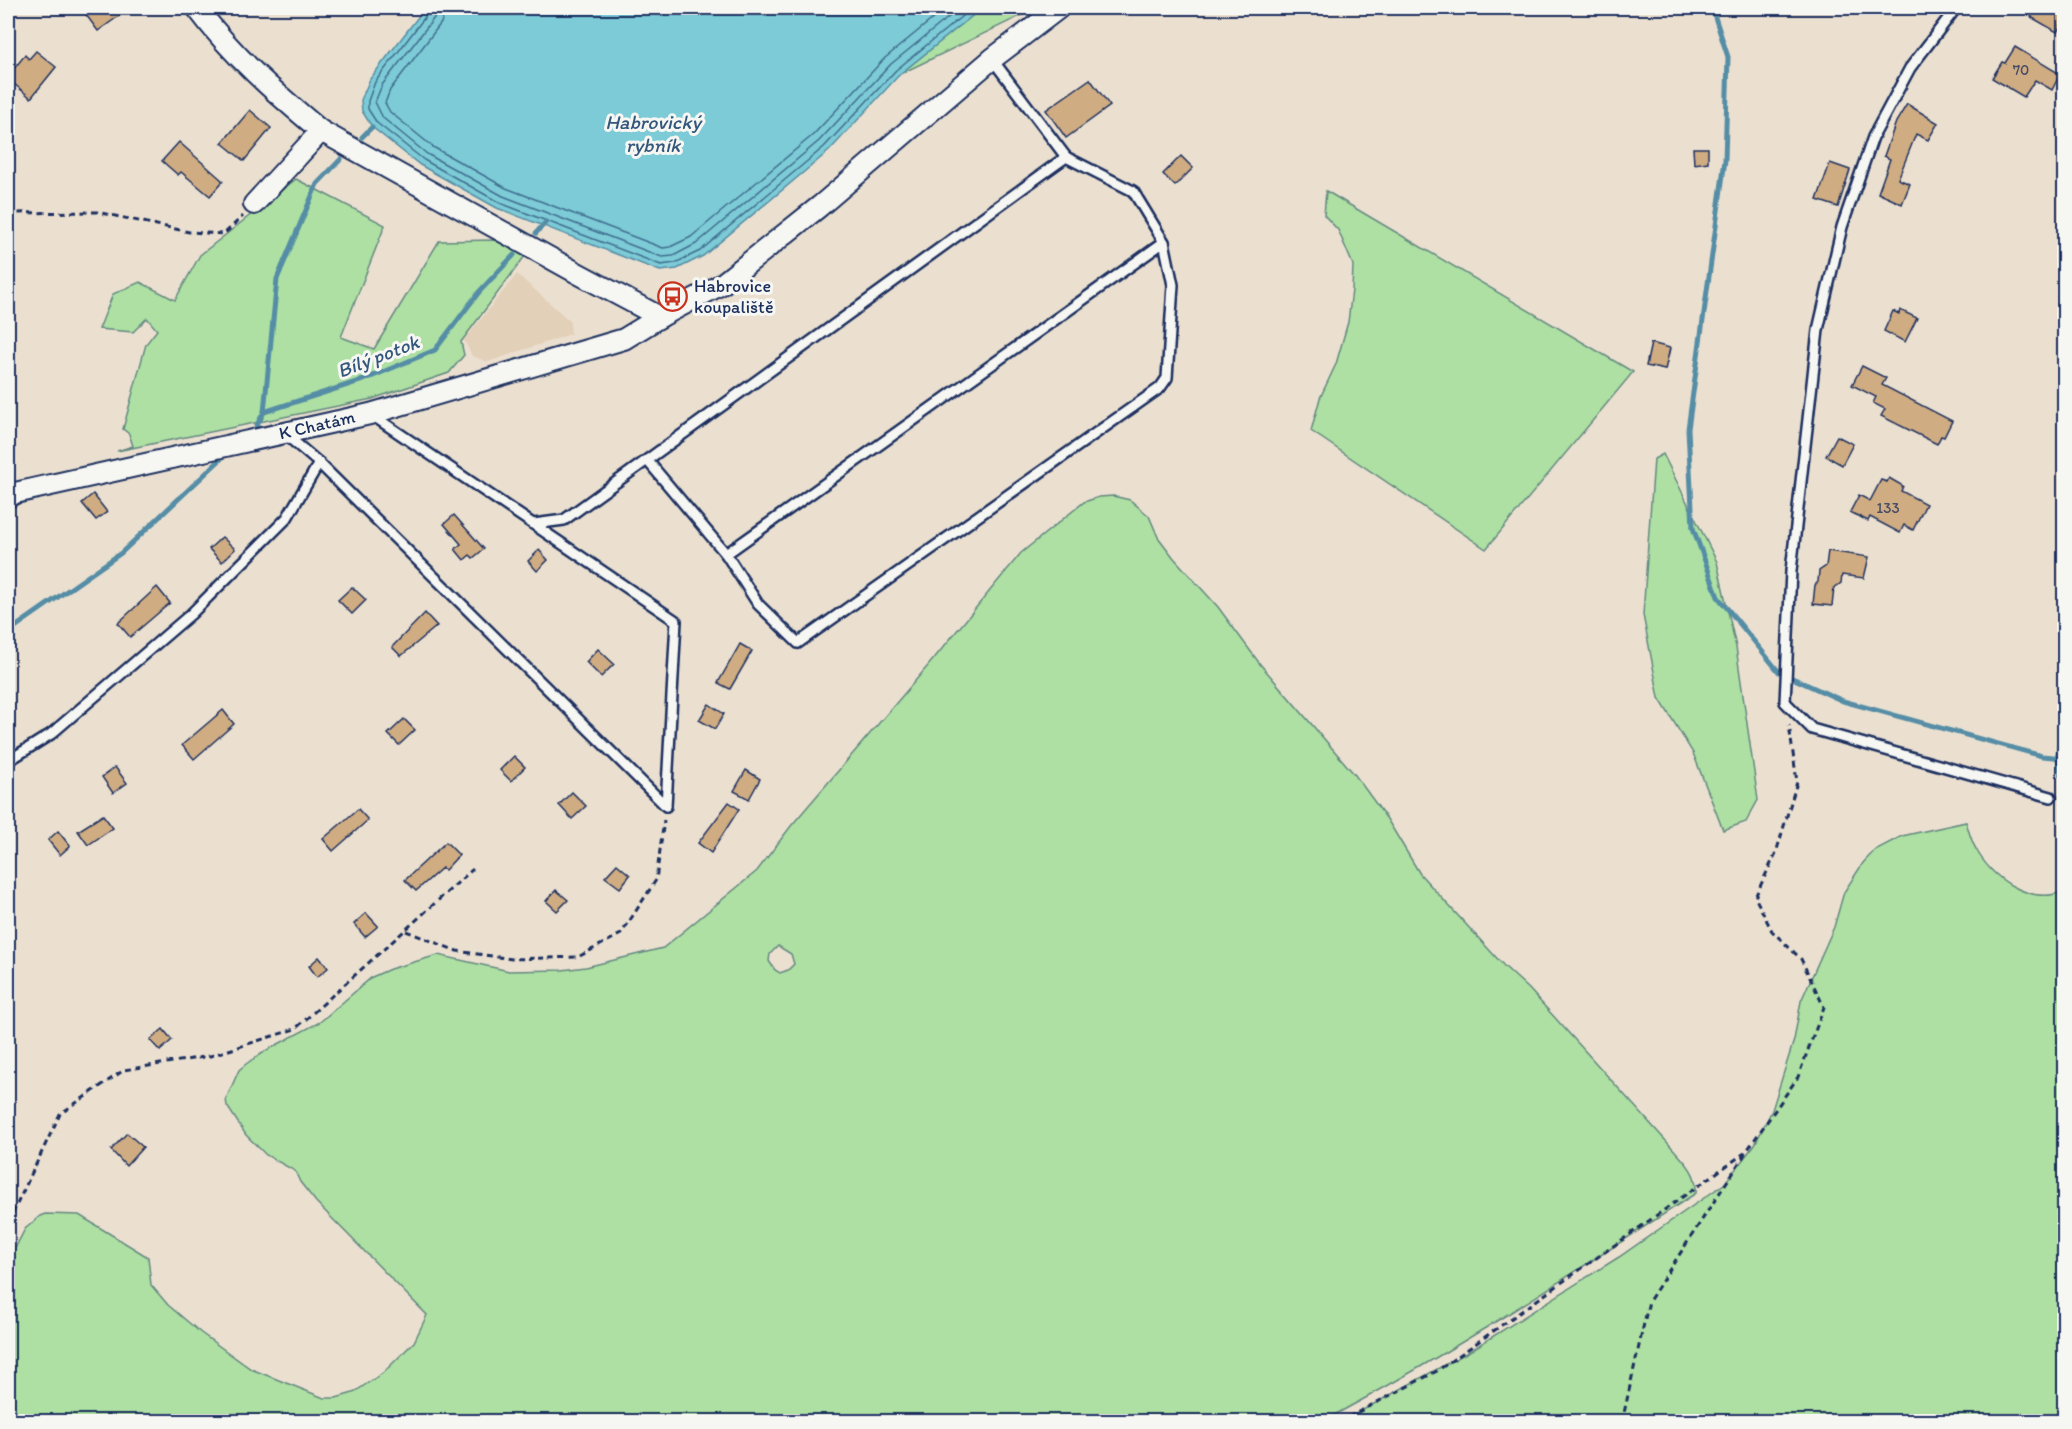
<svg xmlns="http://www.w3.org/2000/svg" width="2072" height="1429" viewBox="0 0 2072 1429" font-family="Itim,sans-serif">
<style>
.built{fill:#e3d0b9}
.green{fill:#ade0a2;stroke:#648880;stroke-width:1.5;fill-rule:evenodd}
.water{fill:#7bcbd6;stroke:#558da6;stroke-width:1.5}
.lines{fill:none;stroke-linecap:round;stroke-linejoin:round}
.shore{stroke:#416d8e;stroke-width:1.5}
.stream{stroke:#558da6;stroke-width:5}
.building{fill:#d0ac82;stroke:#1b2f5e;stroke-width:1.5}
.service-casing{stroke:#1b2f5e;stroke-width:14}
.minor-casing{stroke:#1b2f5e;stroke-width:24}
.path{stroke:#1b2f5e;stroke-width:3;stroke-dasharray:6 4.5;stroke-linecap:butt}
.service{stroke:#f6f6f2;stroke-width:9}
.minor{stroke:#f6f6f2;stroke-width:20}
.labels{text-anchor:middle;stroke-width:6;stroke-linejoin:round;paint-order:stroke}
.number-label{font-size:15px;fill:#484e67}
.poi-label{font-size:18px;fill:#1b2f5e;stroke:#f6f6f2;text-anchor:start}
.street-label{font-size:18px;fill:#1b2f5e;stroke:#f6f6f2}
.water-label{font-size:20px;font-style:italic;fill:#33567c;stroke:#f6f6f2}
</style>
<rect width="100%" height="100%" fill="#ebe0d0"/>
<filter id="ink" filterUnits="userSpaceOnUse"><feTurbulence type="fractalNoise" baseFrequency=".0167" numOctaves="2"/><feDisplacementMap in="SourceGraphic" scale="12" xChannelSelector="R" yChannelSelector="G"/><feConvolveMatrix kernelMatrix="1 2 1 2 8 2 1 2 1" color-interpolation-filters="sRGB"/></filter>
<g filter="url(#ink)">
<!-- built -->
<path class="built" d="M517,274L570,321L571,334L488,362L472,356L464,340Z"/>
<!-- green -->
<g class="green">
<path d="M982,8H1037L900,74Z"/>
<path d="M296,179L385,225L341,337L374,349L439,241L496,240L525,256L461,342L464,355L449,373L372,399L117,451L133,446L129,434L123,429L146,344L157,330L147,318L133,332L99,329L113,294L140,282L175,300L200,255Z"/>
<path d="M1326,191L1633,372L1486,549L1311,431L1320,398L1336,364L1348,322L1352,290L1353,265L1338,230L1324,215Z"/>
<path d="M1663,454L1717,562L1736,647L1758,800L1746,822L1723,830L1693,753L1659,698L1643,615L1654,459Z"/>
<path d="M1113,496L1130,500L1149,516L1158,537L1174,558L1218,607L1260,664L1355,775L1387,819L1420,874L1504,966L1529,989L1685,1162C1693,1172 1697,1180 1696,1193C1574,1273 1452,1353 1323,1421H8V1262L25,1229L40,1216L45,1214L79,1215L148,1257L151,1285L168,1305L201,1333L251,1369L324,1398H336L353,1393L384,1372L414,1342L427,1315L316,1202L300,1182L295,1171L266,1155L246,1135L227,1106L226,1099L239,1070L246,1064L267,1050L320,1022L372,977L390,969L438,955L509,971L562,970L586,967L663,948L757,871L791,826L927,667L1021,553L1084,502L1099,497ZM778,946L791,954L794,964L788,970L780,973L775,970L769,961L770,954Z"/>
<path d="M1966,822C1969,831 1971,841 1976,849C1991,878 2031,906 2064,891V1421H1343L1468,1352L1619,1257L1724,1184L1755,1144L1772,1110L1794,1040L1801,1001L1834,927L1844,892L1863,863L1875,850L1902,836Z"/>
</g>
<!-- water -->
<g class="water">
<path d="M425,8H982L900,74L829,151L703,256L677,269L660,271L497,208L420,165L372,127L362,111L361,100L370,79Z"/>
<path d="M2064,689V780H2061L2056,757Z"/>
</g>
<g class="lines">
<!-- shore -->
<g class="shore">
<path d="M429,8L428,13L375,82L368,101V109L377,123L424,160L500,203L661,265L675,263L700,251L824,147L896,70L972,8"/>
<path d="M437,8L434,18L382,85L375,102L383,118L427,154L503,196L662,257L673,256L696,244L819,141L891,64L960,8"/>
<path d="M446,8L441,23L390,90L385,103L390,112L433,147L506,188L663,248L670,247L691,237L813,135L885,58L946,8"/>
</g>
<!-- stream -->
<g class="stream">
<path d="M1712,8L1728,57L1725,160L1688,429L1693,528L1718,597L1779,672L1843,701L2042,756L2064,758"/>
<path d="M362,137L372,127"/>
<path d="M536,233L546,222"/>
<path d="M264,412L277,279L317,184L341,159"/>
<path d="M256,427L264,412L366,379L435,350L479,292L514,255"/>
<path d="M8,632L121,553L221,459"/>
</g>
</g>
<!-- building -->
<g class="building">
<path d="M81,8H130L98,31Z"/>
<path d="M2037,8H2064V20L2057,32L2031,17Z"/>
<path d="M2015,47L2060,74L2052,90L2035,80L2024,97L1992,78L2002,62L2005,63Z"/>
<path d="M36,51L56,67L31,98L8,79V76L25,55L29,59Z"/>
<path d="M1090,79L1110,106L1066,138L1046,110Z"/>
<path d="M1907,104L1938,123L1928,140L1916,134L1898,179L1910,184L1902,204L1878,193L1890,159L1884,156L1896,122Z"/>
<path d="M250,110L271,128L244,161L222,143Z"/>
<path d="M179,142L223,181L210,196L181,172L178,175L162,161Z"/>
<path d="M1693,148H1708V162L1694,164Z"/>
<path d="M1181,156L1193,168L1175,186L1163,174Z"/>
<path d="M1830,163L1850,170L1838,207L1817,200Z"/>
<path d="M1900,310L1917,318L1905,342L1884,331L1893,311L1899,314Z"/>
<path d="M1651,343L1670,348L1665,370L1646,366Z"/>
<path d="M1862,366L1886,378L1882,385L1952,421L1944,437L1941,436L1937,444L1881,416L1885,409L1873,403L1876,397L1852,385Z"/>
<path d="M1837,436L1853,444L1842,465L1826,456Z"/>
<path d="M1889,478L1903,486L1901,491L1926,504L1913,530L1904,525L1900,533L1870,517L1868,521L1850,512L1859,495L1870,501L1881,480L1887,482Z"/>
<path d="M93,494L107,512L96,520L82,503Z"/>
<path d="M454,515L484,549L473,558L470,555L464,560L455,549L461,544L444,524Z"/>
<path d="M222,537L235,549L222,562L209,549Z"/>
<path d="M539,550L548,560L537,571L528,561Z"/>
<path d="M1828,551L1869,557L1864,578L1842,575L1841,583L1834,588L1832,606L1813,604L1815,585L1818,582L1819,571L1826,566Z"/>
<path d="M157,587L170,603L130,637L118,623Z"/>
<path d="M352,587L366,600L352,614L338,600Z"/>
<path d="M425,613L437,626L401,656L392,647Z"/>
<path d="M740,644L752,651L730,689L718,683Z"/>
<path d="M598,649L614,664L601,677L586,662Z"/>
<path d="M709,704L724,714L715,729L699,720Z"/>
<path d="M223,710L234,724L194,759L182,745Z"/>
<path d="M404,719L415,730L399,745L388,734Z"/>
<path d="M514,756L525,767L511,781L500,770Z"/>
<path d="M115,767L127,783L113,793L102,777Z"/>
<path d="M746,770L760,779L749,799L734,791Z"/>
<path d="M572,792L586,806L572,819L559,805Z"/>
<path d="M729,802L739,809L711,853L698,843Z"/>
<path d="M358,809L368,820L333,851L323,839Z"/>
<path d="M103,815L113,828L88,845L78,831Z"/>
<path d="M58,831L70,846L60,855L48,840Z"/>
<path d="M446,842L459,855L445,870L442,868L416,891L405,880Z"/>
<path d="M617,864L630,875L620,888L605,877Z"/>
<path d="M556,890L568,900L557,911L546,901Z"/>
<path d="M366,913L378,926L365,937L354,924Z"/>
<path d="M319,957L328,968L317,977L309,966Z"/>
<path d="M163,1029L172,1040L160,1051L150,1040Z"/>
<path d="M127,1133L143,1147L126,1166L111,1150Z"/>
</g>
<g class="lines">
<defs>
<g id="service">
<path d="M1956,8L1910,68L1873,137L1842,227L1818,330L1791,571L1785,702L1812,729L2051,797"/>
<path d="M372,415L676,621L666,806"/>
<path d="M285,434L319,463L666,806"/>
<path d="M647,460L1066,157"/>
<path d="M534,524L564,520L647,460L726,554L758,604L798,643L1160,388L1167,378L1173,285L1164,242L1133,191L1066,157L992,59"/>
<path d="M726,554L1164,242"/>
<path d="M8,761L51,734L191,614L287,518L319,463"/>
</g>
<g id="minor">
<path d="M197,8C233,56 274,92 321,131"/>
<path d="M254,204L321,131L579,274L660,317"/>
<path d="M8,497L15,493L370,414L624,339L660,317L722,284L820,206L992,59L1059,8"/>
</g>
</defs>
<!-- service casing -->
<use href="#service" class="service-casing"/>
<!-- minor casing -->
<use href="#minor" class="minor-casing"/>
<!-- path -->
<g class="path">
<path d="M8,213L97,212L189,232L224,234L243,216"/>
<path d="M406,931L457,951L512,959L578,957L621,934L656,880L664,820"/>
<path d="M8,1223L60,1114L124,1070L210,1056L295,1029L473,869"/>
<path d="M1339,1422L1437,1371L1746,1152L1798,1077L1824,1007L1801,959L1772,931L1755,897L1776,853L1797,782L1789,725"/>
<path d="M1622,1422L1649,1301L1745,1154"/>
</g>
<!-- service -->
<use href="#service" class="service"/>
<!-- minor -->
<use href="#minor" class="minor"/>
</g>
</g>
<!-- icons -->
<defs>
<symbol id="bus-ring" viewBox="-11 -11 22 22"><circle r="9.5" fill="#f6f6f2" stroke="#c8321e" stroke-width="1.5"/><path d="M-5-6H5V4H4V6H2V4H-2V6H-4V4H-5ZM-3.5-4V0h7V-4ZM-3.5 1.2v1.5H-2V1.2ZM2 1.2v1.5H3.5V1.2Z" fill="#c8321e"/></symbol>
</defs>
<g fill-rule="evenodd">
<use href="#bus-ring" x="656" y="280" width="33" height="33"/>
</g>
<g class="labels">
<!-- number labels -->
<g class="number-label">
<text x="2021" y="75">70</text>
<text x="1888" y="513">133</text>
</g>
<!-- poi labels -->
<g class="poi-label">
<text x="694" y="292">Habrovice<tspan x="694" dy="21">koupaliště</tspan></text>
</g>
<!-- street labels -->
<g class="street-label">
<text transform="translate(317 425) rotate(-13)" y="6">K Chatám</text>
</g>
<!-- water labels -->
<g class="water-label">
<text x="653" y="129">Habrovický<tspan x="653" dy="23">rybník</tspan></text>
<text transform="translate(378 356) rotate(-21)" y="7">Bílý potok</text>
</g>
</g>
<!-- margin -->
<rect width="2072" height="1429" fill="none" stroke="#f6f6f2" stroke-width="30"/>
<rect x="15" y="15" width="2042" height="1399" fill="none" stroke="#1b2f5e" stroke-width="2" filter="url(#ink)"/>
</svg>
